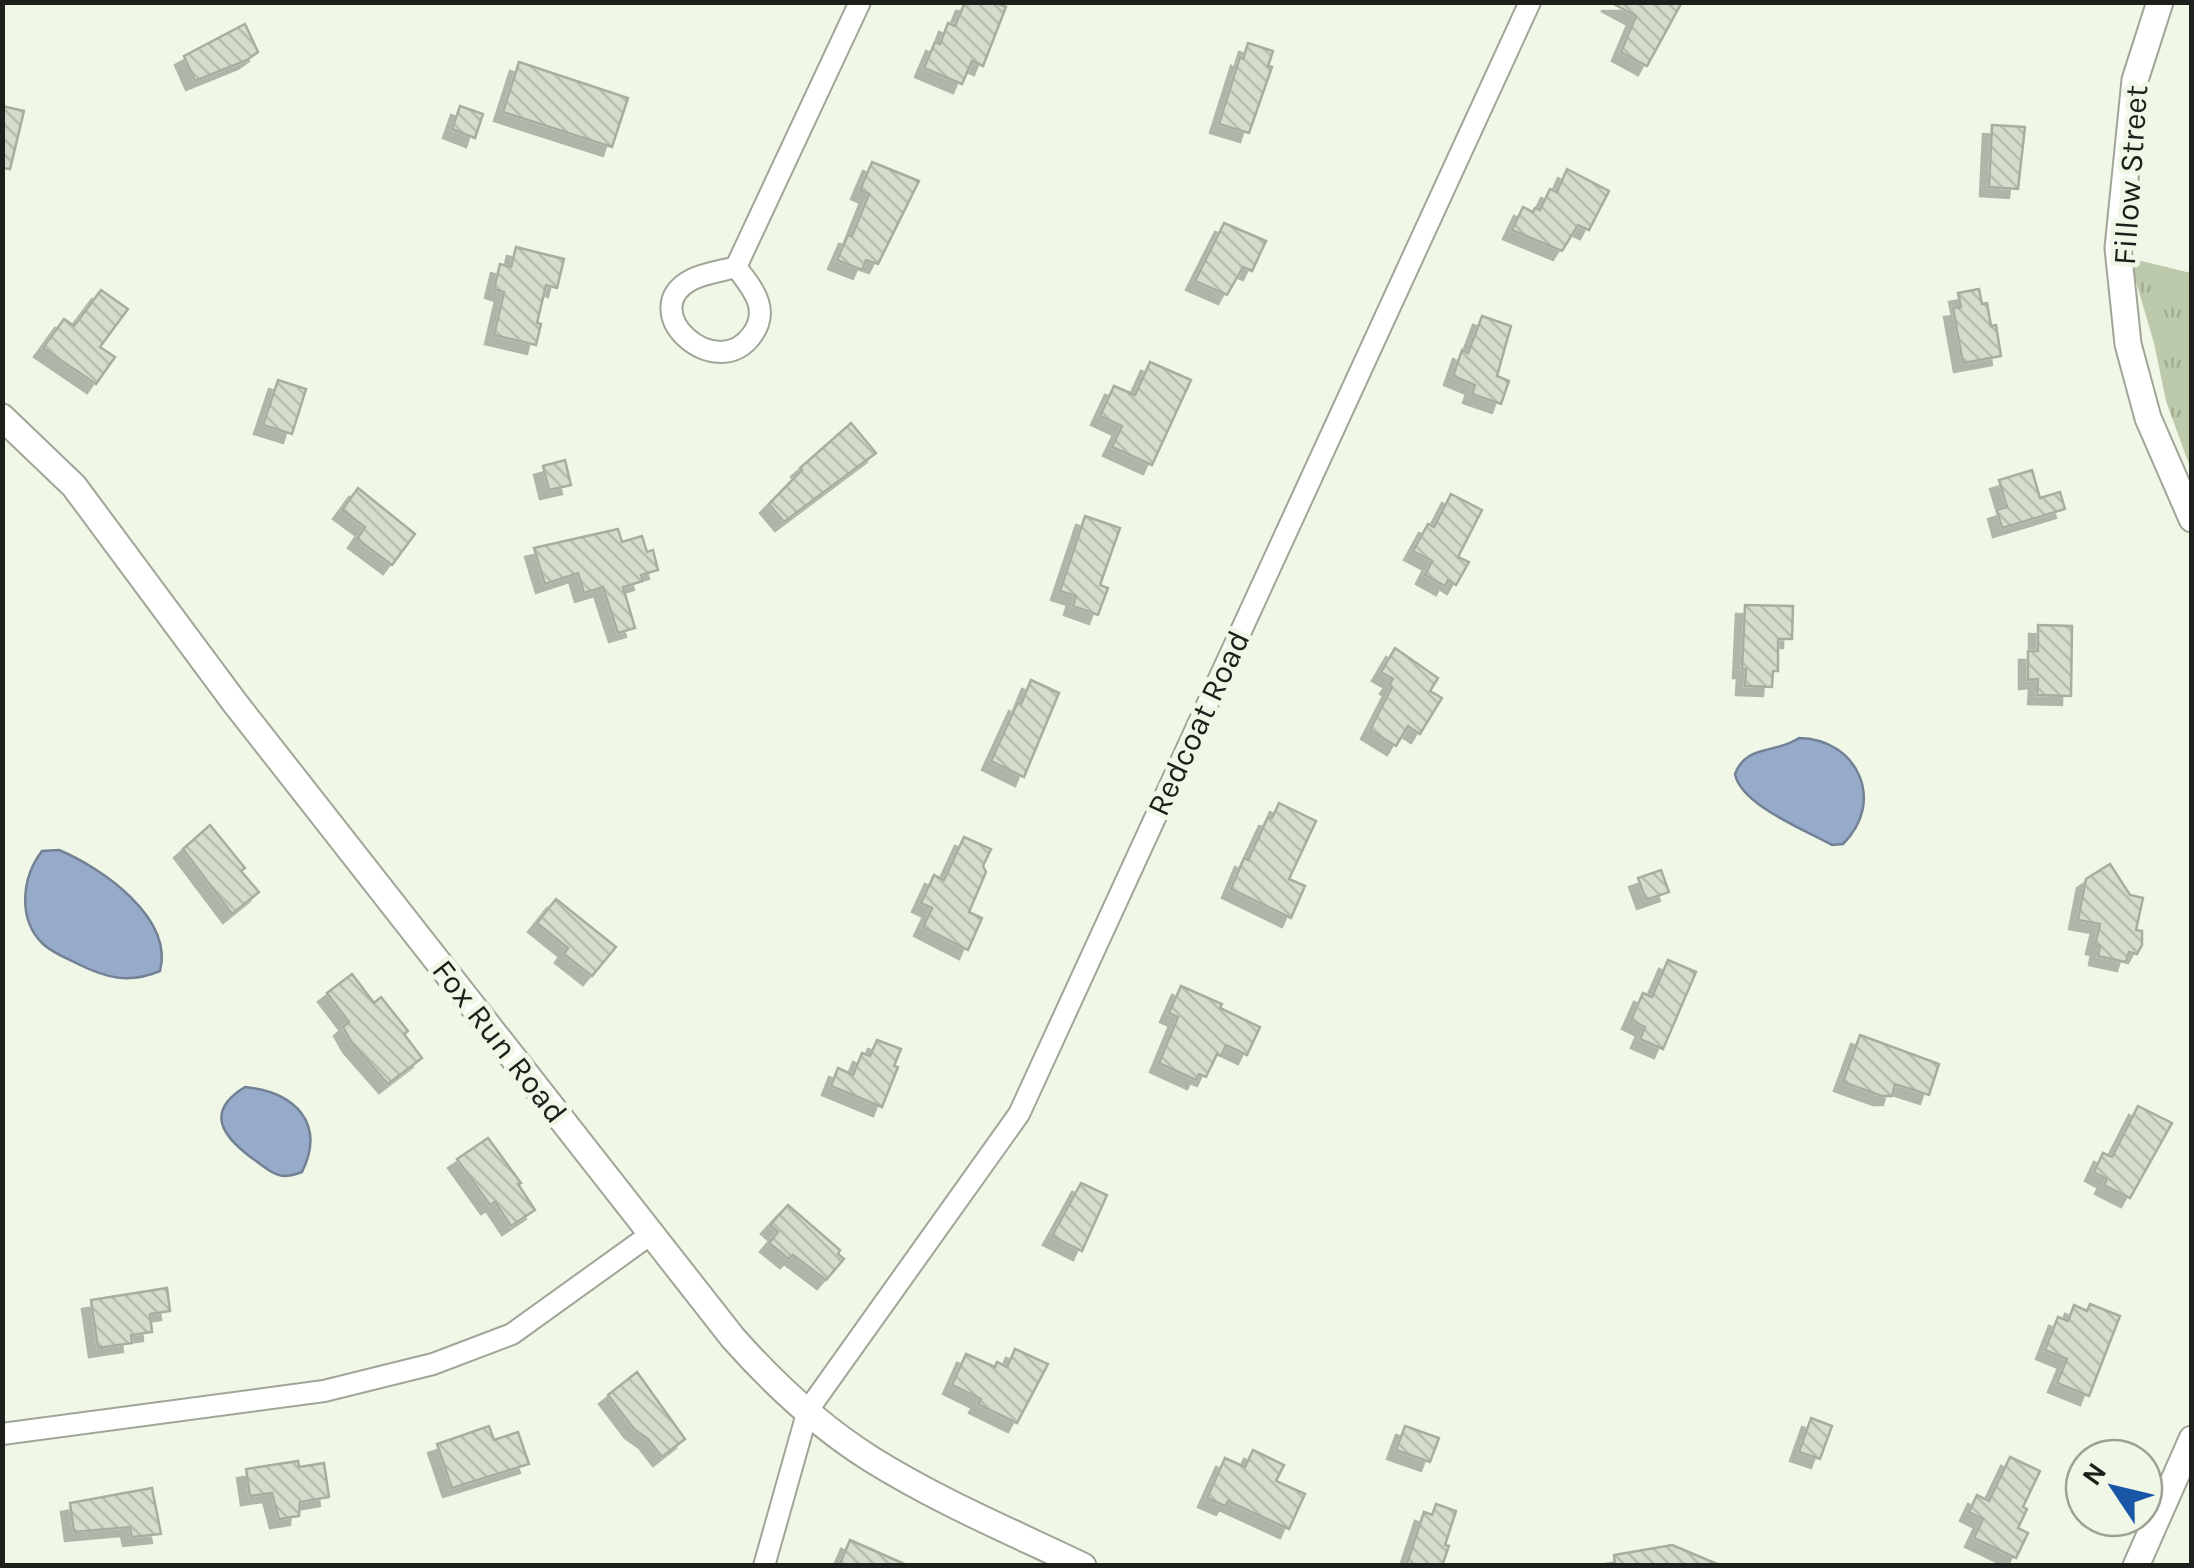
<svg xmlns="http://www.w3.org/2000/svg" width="2194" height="1568" viewBox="0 0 2194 1568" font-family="Karla,sans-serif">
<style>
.grass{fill:url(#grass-tufts)}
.water{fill:#96abc9;stroke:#728194;stroke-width:2.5}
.building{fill:url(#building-back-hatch);stroke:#a8ae9f;stroke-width:2.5;filter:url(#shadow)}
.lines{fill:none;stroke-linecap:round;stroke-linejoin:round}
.minor-casing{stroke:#a0a697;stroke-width:24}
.tertiary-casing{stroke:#a0a697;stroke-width:29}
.minor{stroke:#fff;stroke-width:20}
.tertiary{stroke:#fff;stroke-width:25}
.labels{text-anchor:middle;stroke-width:10;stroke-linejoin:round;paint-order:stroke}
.street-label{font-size:32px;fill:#1d201a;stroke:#f0f7e7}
</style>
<defs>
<pattern id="grass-tufts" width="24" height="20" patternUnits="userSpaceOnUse" patternTransform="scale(2.5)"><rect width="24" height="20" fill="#bdc9ab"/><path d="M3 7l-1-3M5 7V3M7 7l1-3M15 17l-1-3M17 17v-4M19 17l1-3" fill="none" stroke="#a2ac93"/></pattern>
<pattern id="building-back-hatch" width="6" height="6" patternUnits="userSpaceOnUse" patternTransform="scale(2.5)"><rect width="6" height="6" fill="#d6dccd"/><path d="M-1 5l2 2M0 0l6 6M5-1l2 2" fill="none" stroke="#b7bcaf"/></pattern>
<filter id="shadow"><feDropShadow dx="-9" dy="9" stdDeviation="0" flood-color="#0004"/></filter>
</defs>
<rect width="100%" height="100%" fill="#f0f7e7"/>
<!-- grass -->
<path class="grass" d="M2129,258L2191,273V470L2166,401L2154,343Z"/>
<!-- water -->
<g class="water">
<path d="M1799,738C1858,739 1886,802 1843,844L1832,845C1805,830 1741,805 1735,774C1746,744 1776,754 1799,738Z"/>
<path d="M59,850C102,868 174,918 160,971C129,984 106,978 78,964C66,958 53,953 43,944C17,919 22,877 42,851Z"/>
<path d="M245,1087C295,1092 326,1123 302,1172C296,1174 291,1176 285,1176C275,1176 264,1167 256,1161C225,1139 202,1113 245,1087Z"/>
</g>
<!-- building -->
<g class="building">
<path d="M965,2H995L1006,7L983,66L972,61L962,84L924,68L935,42L940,44L948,23L955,26Z"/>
<path d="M1610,2H1682L1647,66L1621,52L1636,16Z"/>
<path d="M245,24L258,52L247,60L195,81L184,56Z"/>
<path d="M1248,43L1273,51L1268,66L1272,67L1249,133L1219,124L1240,57L1243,59Z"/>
<path d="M519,62L628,98L612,147L503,112Z"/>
<path d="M2,106L24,111L10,169L2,168Z"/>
<path d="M460,106L483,114L475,138L452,129Z"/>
<path d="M1992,125L2025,127L2018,189L1989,187Z"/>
<path d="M872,162L919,181L878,264L866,260L862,270L837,260L848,235L852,236L869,194L860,190Z"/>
<path d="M1567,169L1609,191L1589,230L1578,225L1562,251L1512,230L1523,207L1533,212L1535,208L1540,210L1550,189L1557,192Z"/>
<path d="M1224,223L1266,241L1252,271L1243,267L1227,295L1195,281Z"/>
<path d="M516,247L564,259L557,288L546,285L537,323L541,324L536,345L494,335L504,292L494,289L500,264L511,267Z"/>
<path d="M1979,289L1982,304L1987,303L1991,326L1996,325L2001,356L1963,363L1953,308L1961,307L1958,293Z"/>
<path d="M101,290L128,309L100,347L115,357L96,384L43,348L64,319L74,326Z"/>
<path d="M1482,316L1511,326L1497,376L1509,381L1501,404L1472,394L1475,385L1453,376L1462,350L1468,353Z"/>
<path d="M1150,362L1191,380L1152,465L1112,447L1122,426L1100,416L1114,386L1135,395Z"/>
<path d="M278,380L306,389L292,434L263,425Z"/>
<path d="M851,423L876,453L784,522L769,504L802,470L800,468Z"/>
<path d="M565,460L571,485L549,490L543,466Z"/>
<path d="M2032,470L2040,498L2060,492L2065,509L2002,528L1997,510L2007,507L1999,480Z"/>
<path d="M358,488L415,534L392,565L357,539L365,527L342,510Z"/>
<path d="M1451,494L1482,510L1458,557L1469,562L1456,585L1448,580L1445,586L1425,575L1432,561L1413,551L1428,524L1434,527Z"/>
<path d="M1085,516L1120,528L1100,585L1108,588L1098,615L1073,606L1076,596L1060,591Z"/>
<path d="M618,529L622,542L642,536L647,552L653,550L658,570L641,575L643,581L623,587L635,628L618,633L603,587L584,593L578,573L545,584L534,548Z"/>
<path d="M1745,605L1793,606L1792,639H1778V671H1773L1772,687L1745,686L1746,669H1742Z"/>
<path d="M2038,625L2072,626L2071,696L2037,695L2038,679L2028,680V651H2038Z"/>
<path d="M1395,648L1438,678L1430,691L1442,698L1420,734L1408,726L1396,746L1370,730L1392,687L1389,685L1393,679L1381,672Z"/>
<path d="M1031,680L1059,693L1024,777L991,761L1018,702L1021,704Z"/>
<path d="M1279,803L1316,821L1289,879L1305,886L1291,918L1231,889L1244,858L1248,860L1268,817L1272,818Z"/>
<path d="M210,825L245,868L241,871L259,892L232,914L183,849Z"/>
<path d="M964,837L991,849L983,866L986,872L969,912L982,918L968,950L923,927L932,908L921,903L934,875L944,880Z"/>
<path d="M2110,864L2130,895L2143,898L2136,930L2142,931V945L2137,954L2129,952L2126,962L2098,956L2100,946L2095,945L2100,924L2078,920L2086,879Z"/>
<path d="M1661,870L1669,892L1646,900L1638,878Z"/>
<path d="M556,899L616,947L592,976L564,954L568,948L537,923Z"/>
<path d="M1668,960L1696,972L1663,1049L1640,1039L1645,1027L1631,1020L1643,993L1652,997Z"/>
<path d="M352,974L374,1003L381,997L408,1031L404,1034L422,1058L388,1084L352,1043L343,1027L349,1022L327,993Z"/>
<path d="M1181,986L1222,1004L1220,1008L1260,1027L1247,1055L1226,1045L1221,1056L1217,1054L1206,1077L1199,1074L1196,1080L1159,1063L1178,1017L1169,1013Z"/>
<path d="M1860,1035L1939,1064L1929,1095L1895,1084L1892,1096H1882L1843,1082Z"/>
<path d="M877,1040L901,1049L894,1066L898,1067L882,1107L831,1086L838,1068L853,1075L862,1053L870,1056Z"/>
<path d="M2138,1106L2172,1123L2130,1198L2104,1185L2107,1179L2094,1172L2103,1153L2112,1157Z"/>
<path d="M488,1138L521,1183L518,1184L535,1210L511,1226L495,1202L490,1205L457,1159Z"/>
<path d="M1081,1183L1107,1195L1082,1251L1052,1236Z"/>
<path d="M788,1205L840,1250L838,1254L844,1259L826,1280L793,1255L789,1259L769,1243L778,1232L770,1225Z"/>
<path d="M167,1288L170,1311L150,1314L152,1332L131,1335L132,1343L98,1348L91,1300Z"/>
<path d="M2090,1304L2120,1316L2089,1396L2057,1383L2067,1359L2045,1350L2058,1317L2068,1321L2074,1305L2087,1311Z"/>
<path d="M1015,1349L1048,1364L1017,1423L978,1404L981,1399L952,1385L966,1354L995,1367L997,1362L1007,1367Z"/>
<path d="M637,1372L685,1439L662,1457L648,1439L634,1429L608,1395Z"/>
<path d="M1811,1418L1832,1426L1820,1459L1799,1452Z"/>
<path d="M489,1426L494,1440L518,1432L529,1464L452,1488L437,1444Z"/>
<path d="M1405,1426L1439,1438L1430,1462L1396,1450Z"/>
<path d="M1253,1450L1284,1465L1276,1481L1305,1494L1289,1529L1228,1501L1225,1506L1207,1498L1225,1458L1245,1467Z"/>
<path d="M2010,1457L2040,1471L2023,1507L2027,1509L2018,1528L2028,1533L2016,1558L1974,1538L1983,1519L1969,1512L1977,1495L1989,1501Z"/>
<path d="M298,1461L299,1467L324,1463L329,1497L300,1502L299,1516L279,1519L272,1493L250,1496L246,1469Z"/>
<path d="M152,1488L161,1534L132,1537L130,1527L74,1532L70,1503Z"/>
<path d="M1436,1504L1456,1511L1445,1545L1449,1546L1442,1566H1406L1424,1512L1432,1515Z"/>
<path d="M850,1540L909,1566H839Z"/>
<path d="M1672,1545L1722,1566H1615L1614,1555Z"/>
</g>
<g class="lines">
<defs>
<g id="minor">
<path d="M736,267C752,288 771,309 752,335C716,385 634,311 691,280C704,273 722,271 736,267L860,2"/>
<path d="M2,1434L324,1391L433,1364L512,1334L651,1234"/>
<path d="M764,1566L808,1410L1019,1114L1530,2"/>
</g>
<g id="tertiary">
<path d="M2160,2L2135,80L2118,248L2128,344L2148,418L2192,519"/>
<path d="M2,417L74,486L235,703L733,1338C773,1383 820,1427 871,1459C938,1501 1012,1532 1083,1566"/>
<path d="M2136,1566L2192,1439"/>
</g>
</defs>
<!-- minor casing -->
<use href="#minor" class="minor-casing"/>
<!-- tertiary casing -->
<use href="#tertiary" class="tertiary-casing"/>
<!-- minor -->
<use href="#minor" class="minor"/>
<!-- tertiary -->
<use href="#tertiary" class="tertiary"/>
</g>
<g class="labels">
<!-- street labels -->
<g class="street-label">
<text transform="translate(2130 175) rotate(-86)" y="11">Fillow Street</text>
<text transform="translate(1198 723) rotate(-65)" y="11">Redcoat Road</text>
<text transform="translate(500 1041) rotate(52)" y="11">Fox Run Road</text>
</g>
</g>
<!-- border -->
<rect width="2194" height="1568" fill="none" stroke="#1d201a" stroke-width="10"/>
<!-- north arrow -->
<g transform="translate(2114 1488) rotate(305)"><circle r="48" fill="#f0f7e7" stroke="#9ca195" stroke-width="2.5"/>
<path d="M0-8L18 38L0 25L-18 38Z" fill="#1956a7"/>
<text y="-15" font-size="28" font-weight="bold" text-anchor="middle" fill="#1d201a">N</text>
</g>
</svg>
